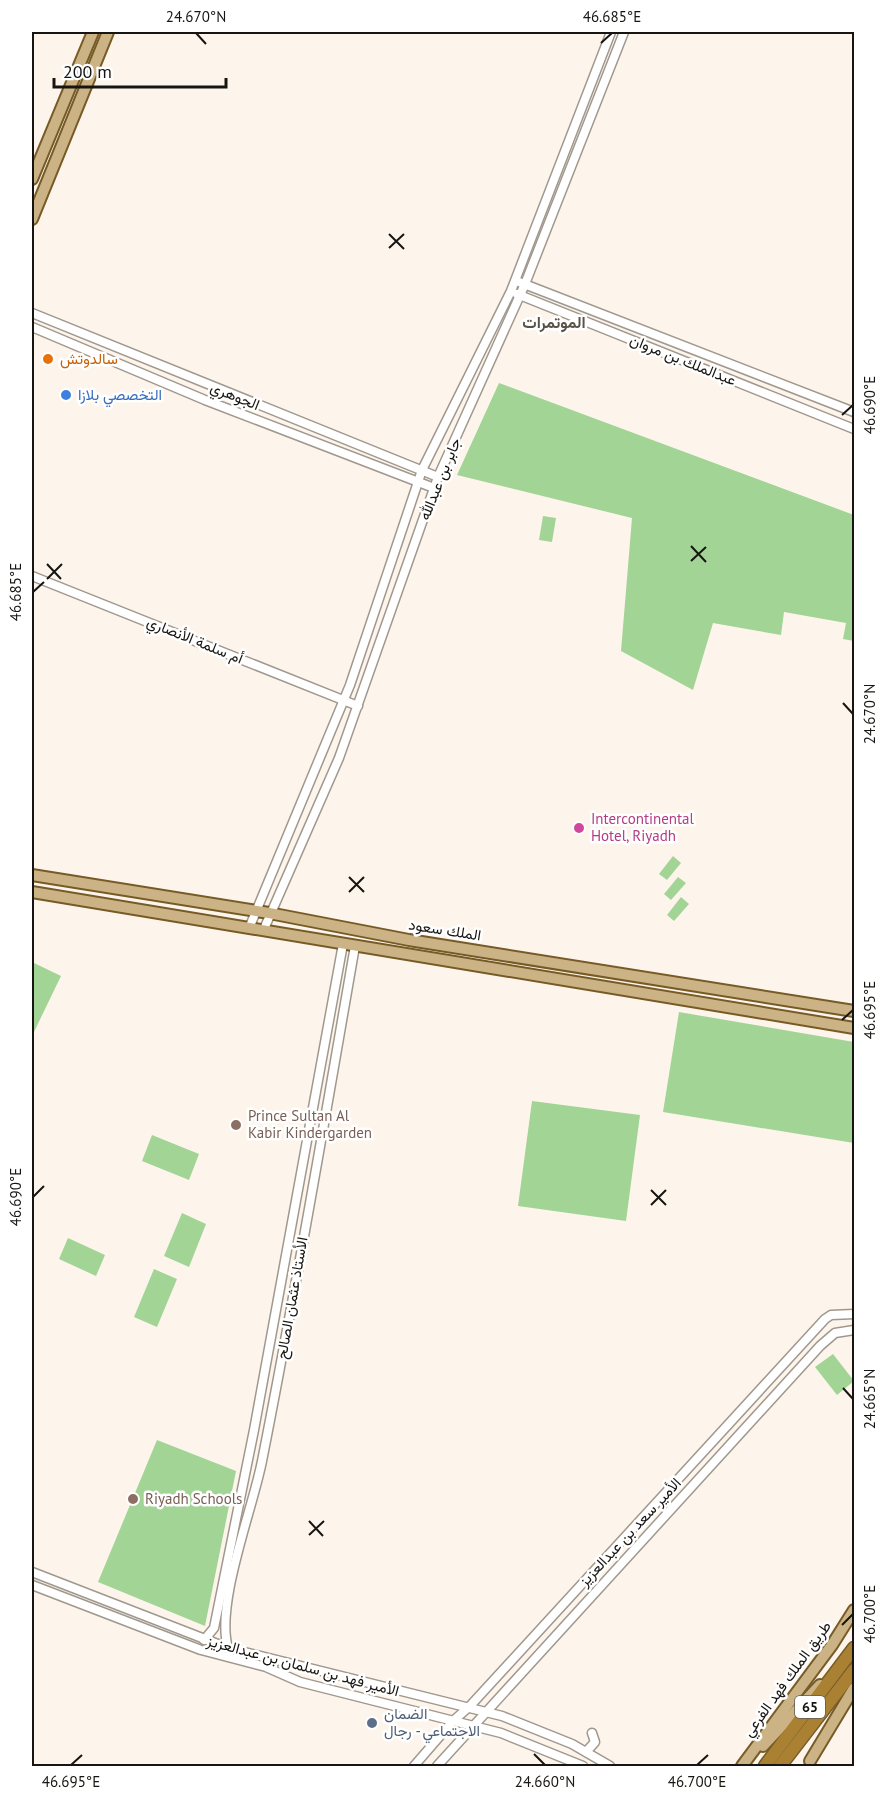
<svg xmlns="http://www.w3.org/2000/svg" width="886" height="1798" viewBox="0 0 886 1798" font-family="'PT Sans',Vazirmatn,sans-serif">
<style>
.green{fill:#a2d496}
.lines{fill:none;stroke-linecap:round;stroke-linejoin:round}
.minor-casing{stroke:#a0988e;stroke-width:11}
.major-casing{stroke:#775b27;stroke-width:14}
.highway-casing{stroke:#775b27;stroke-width:15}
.minor{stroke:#fff;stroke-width:8}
.major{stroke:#ccb385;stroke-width:10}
.highway{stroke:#aa8133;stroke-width:12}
.ticks{fill:none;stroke:#171511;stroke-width:2}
.food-dot{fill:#e8710a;stroke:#fff;stroke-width:2}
.shop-dot{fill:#3f7fe0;stroke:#fff;stroke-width:2}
.hotel-dot{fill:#d1479c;stroke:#fff;stroke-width:2}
.education-dot{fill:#8d6e63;stroke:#fff;stroke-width:2}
.service-dot{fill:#5c6f8a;stroke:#fff;stroke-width:2}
.labels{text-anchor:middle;stroke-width:5;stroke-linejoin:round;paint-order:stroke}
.shield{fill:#fff;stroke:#5d5b58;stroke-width:1.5}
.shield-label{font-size:14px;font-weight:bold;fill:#171511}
.food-label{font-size:15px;fill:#c56008;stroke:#fff;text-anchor:start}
.street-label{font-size:15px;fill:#171511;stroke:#fff}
.shop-label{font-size:15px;fill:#366cbe;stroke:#fff;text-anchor:start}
.hotel-label{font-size:15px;fill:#b23c85;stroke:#fff;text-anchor:start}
.education-label{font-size:15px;fill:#785e54;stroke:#fff;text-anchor:start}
.service-label{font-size:15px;fill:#4e5e75;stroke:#fff;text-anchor:start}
.neighbourhood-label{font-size:16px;font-weight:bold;fill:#595249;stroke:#fff}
.neatline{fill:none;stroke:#171511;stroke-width:2}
.ticks-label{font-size:15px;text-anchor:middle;fill:#171511}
</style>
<rect width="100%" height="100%" fill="#fdf5eb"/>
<!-- green -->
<g class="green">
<path d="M499,383L854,515V641L843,639L846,623L784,612L781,635L713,623L693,690L621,651L632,518L457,475Z"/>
<path d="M543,516L556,518L552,542L539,540Z"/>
<path d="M673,856L681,863L667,880L659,874Z"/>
<path d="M678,877L686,883L671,900L664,894Z"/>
<path d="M681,897L689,904L674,921L667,915Z"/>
<path d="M32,962L61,976L32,1036Z"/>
<path d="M679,1012L854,1042V1143L663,1112Z"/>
<path d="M532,1101L640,1115L626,1221L518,1206Z"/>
<path d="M152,1135L199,1154L189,1180L142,1161Z"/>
<path d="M182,1213L206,1224L189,1267L164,1256Z"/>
<path d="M68,1238L105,1255L96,1276L59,1259Z"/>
<path d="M154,1269L177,1279L157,1327L134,1317Z"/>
<path d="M833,1354L854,1381L837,1395L815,1367Z"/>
<path d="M157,1440L236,1471L205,1626L98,1582Z"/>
</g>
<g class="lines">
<defs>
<g id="minor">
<path d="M519,282L854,412"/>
<path d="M517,294L854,429"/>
<path d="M32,313L438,477"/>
<path d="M32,327L205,400L434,488"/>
<path d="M32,576L358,706"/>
<path d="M250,926L350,685L422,470L511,291L611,32"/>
<path d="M264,929L339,758L438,477L525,284L624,32"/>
<path d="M32,1572L228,1648L502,1716L572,1744L610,1766"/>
<path d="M32,1585L201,1650L266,1667L300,1682L501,1733L583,1766"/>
<path d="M204,1640L214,1628L254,1430L343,944"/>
<path d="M228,1648C215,1604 253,1508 262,1461C296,1290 325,1118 355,946"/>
<path d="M586,1752L595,1742L592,1733"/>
<path d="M414,1766L453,1721L470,1706L825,1319L831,1315L854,1314"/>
<path d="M437,1766L820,1346L835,1333L854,1330"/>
</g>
<g id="major">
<path d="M32,179L93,32"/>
<path d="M32,219L108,32"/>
<path d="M32,875L269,913L409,940L854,1011"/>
<path d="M32,892L854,1028"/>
<path d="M763,1746L820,1685"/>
<path d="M810,1761L854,1688"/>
<path d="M742,1766L832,1645L854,1610"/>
</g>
<g id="highway">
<path d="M765,1766L854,1648"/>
<path d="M780,1766L854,1670"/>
</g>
</defs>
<!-- minor casing -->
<use href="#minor" class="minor-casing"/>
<!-- major casing -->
<use href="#major" class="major-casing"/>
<!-- highway casing -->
<use href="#highway" class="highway-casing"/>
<!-- minor -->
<use href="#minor" class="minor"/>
<!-- major -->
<use href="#major" class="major"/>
<!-- highway -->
<use href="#highway" class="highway"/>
</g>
<!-- ticks -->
<path class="ticks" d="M196,33L206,44M601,43L612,33M389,234L404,249M389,248L404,234M842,415L853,405M691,546L706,562M691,561L706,547M47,564L61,579M47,579L62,564M33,592L44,582M843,703L853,714M349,877L364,892M349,892L364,877M842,1020L853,1010M651,1190L666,1205M33,1197L44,1186M651,1205L666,1190M843,1388L853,1399M309,1521L323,1536M309,1535L324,1521M842,1625L853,1614M534,1754L545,1765M71,1765L82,1755M697,1765L708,1755"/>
<!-- markers -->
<circle class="food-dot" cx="48" cy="359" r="6"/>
<circle class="shop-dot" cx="66" cy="395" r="6"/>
<circle class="hotel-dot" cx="579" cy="828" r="6"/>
<g class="education-dot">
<circle cx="236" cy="1125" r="6"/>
<circle cx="133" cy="1499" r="6"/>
</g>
<circle class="service-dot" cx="372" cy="1723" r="6"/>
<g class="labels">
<!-- shield labels -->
<rect class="shield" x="795" y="1696" width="30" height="22" rx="4.5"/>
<g class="shield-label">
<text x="810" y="1712">65</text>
</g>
<!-- food labels -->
<g class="food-label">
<text x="60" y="364">سالدوتش</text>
</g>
<!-- street labels -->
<g class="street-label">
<text transform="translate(683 360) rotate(22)" y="5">عبدالملك بن مروان</text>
<text transform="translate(235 396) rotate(22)" y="5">الجوهري</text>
<text transform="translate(440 479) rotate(-68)" y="5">جابر بن عبدالله</text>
<text transform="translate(195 640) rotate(22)" y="5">أم سلمة الأنصاري</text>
<text transform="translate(445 930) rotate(9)" y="5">الملك سعود</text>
<text transform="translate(292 1298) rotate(-80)" y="5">الأستاذ عثمان الصالح</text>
<text transform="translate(630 1532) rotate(-47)" y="5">الأمير سعد بن عبدالعزيز</text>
<text transform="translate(303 1666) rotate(15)" y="5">الأمير فهد بن سلمان بن عبدالعزيز</text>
<text transform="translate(787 1679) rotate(-54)" y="5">طريق الملك فهد الفرعي</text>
</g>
<!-- shop labels -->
<g class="shop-label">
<text x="78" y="400">التخصصي بلازا</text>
</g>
<!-- hotel labels -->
<g class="hotel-label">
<text x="591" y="824">Intercontinental<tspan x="591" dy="17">Hotel, Riyadh</tspan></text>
</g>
<!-- education labels -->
<g class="education-label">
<text x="248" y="1121">Prince Sultan Al<tspan x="248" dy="17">Kabir Kindergarden</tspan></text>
<text x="145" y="1504">Riyadh Schools</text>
</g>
<!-- service labels -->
<g class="service-label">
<text x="384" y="1719">الضمان<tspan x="384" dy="17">الاجتماعي - رجال</tspan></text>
</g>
<!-- neighbourhood labels -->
<g class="neighbourhood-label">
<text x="554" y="328">الموتمرات</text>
</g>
</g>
<!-- border -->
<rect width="886" height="1798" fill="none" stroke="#ffffff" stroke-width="66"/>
<!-- scale -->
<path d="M54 78v9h172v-9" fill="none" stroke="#171511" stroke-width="3"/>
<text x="63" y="78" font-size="18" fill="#171511" stroke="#ffffff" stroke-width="4.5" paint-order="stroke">200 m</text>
<rect x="33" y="33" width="820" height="1732" class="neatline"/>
<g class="ticks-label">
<text x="196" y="22">24.670°N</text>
<text x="612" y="22">46.685°E</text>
<text transform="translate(870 405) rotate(-90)" y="5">46.690°E</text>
<text transform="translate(16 592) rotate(-90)" y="5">46.685°E</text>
<text transform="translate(870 714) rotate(-90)" y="5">24.670°N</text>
<text transform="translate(870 1010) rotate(-90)" y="5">46.695°E</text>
<text transform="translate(16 1197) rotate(-90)" y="5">46.690°E</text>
<text transform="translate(870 1399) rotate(-90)" y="5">24.665°N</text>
<text transform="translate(870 1614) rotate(-90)" y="5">46.700°E</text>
<text x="71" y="1787">46.695°E</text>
<text x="545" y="1787">24.660°N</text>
<text x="697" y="1787">46.700°E</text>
</g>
</svg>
